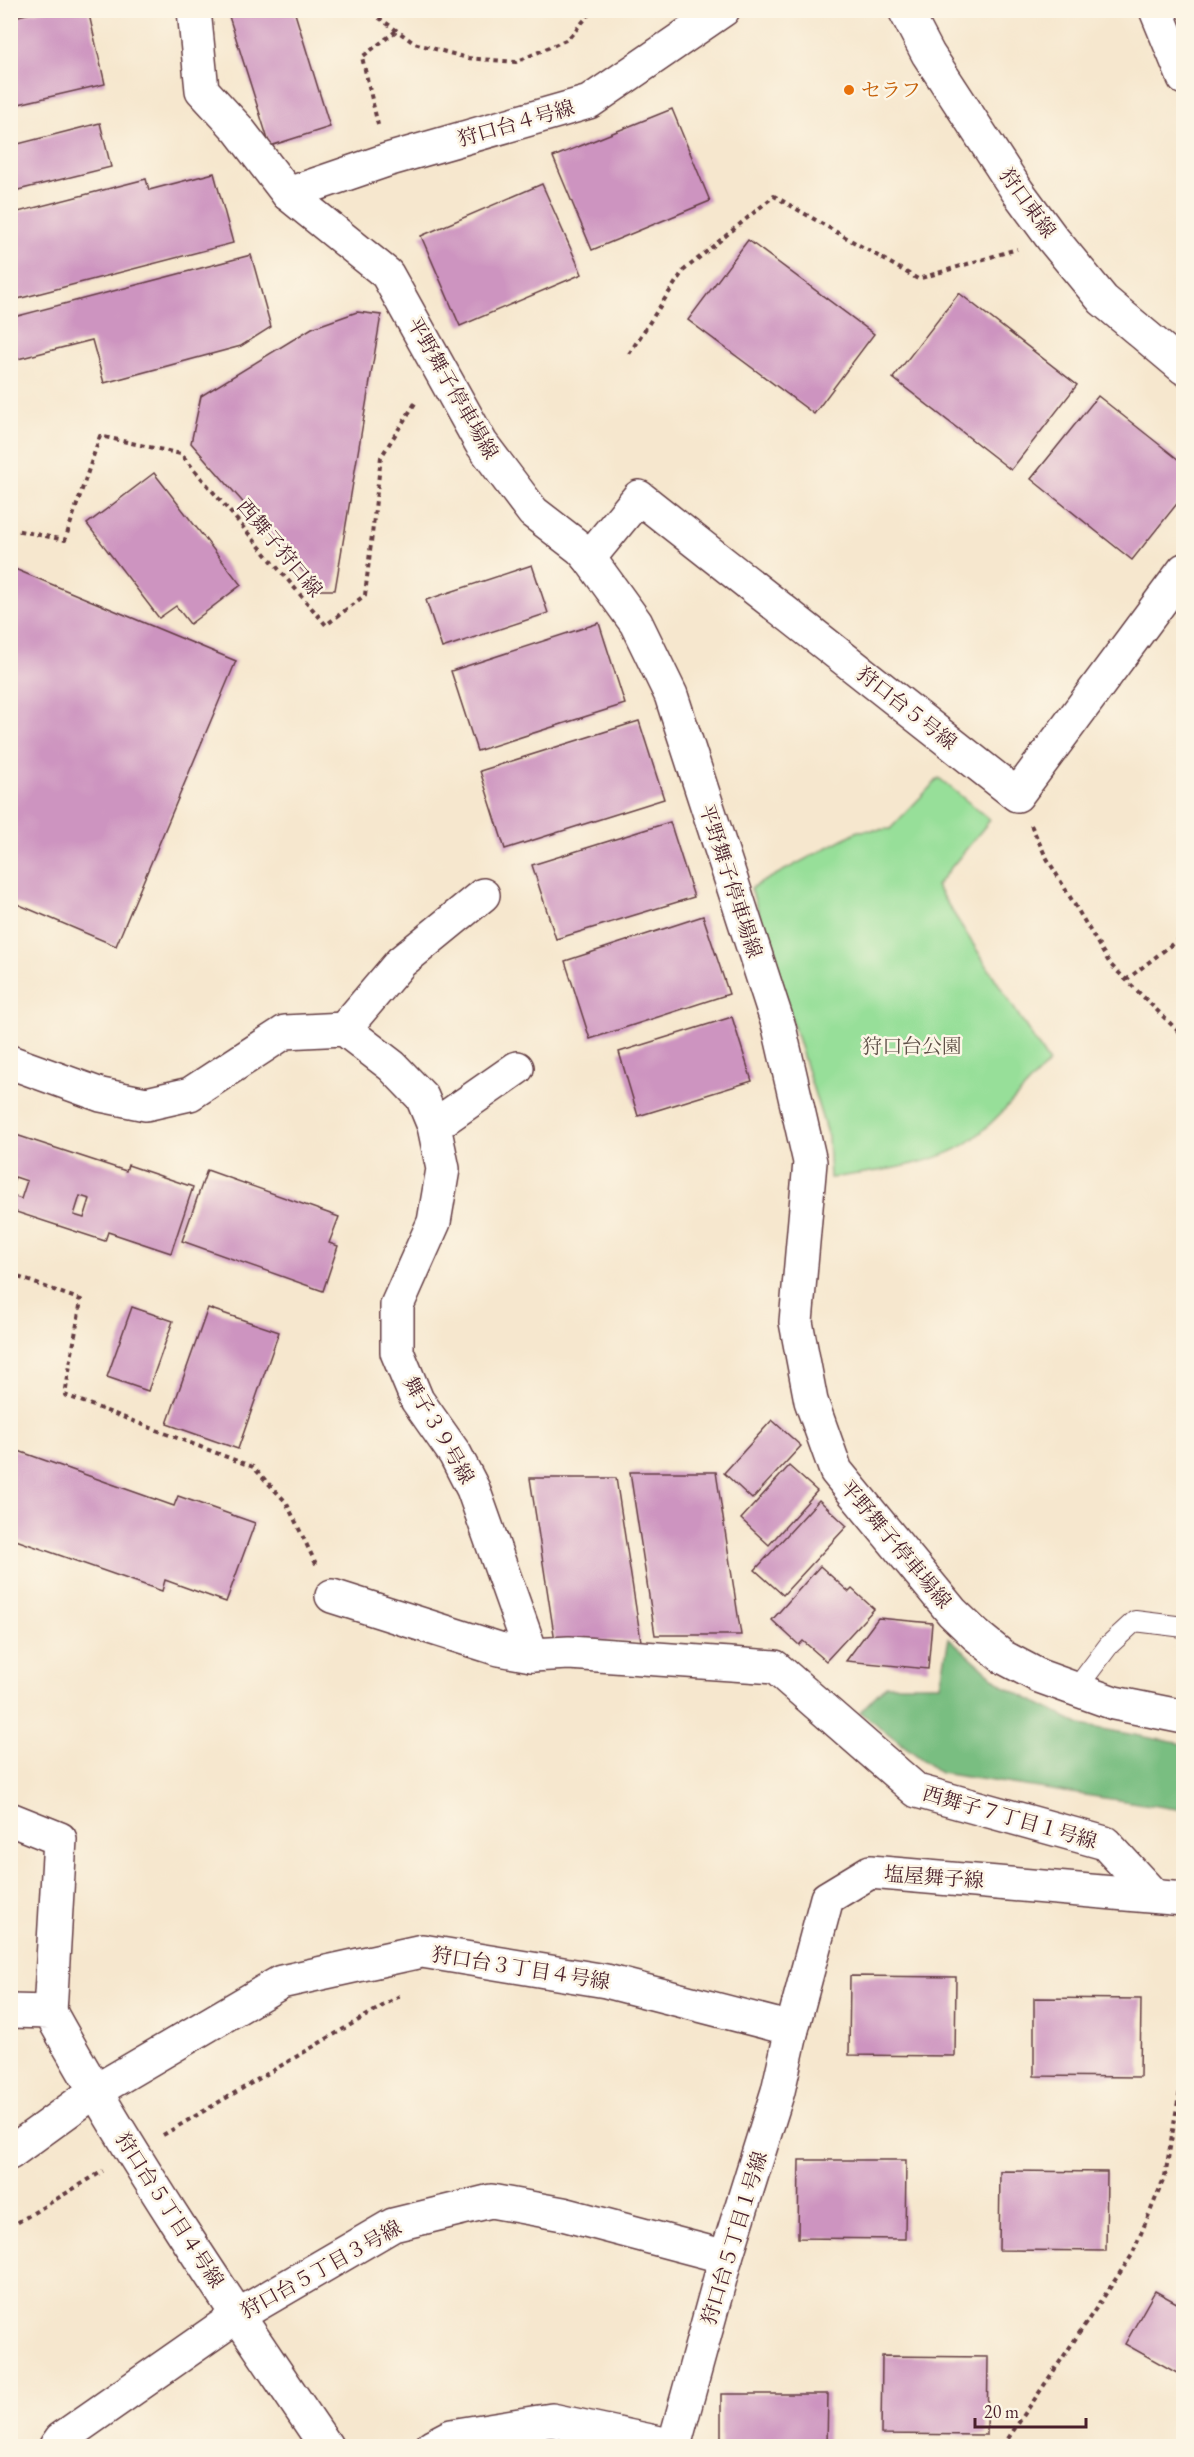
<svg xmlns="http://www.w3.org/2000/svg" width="1194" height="2457" viewBox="0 0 1194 2457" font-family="'EB Garamond','Noto Serif JP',serif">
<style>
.green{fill:#97df99;stroke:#707f62;stroke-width:1.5}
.forest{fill:#79be81;stroke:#626e56;stroke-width:1.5}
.building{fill:#cd94c0;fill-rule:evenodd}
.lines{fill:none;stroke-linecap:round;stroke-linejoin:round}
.service-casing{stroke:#643d43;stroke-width:22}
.minor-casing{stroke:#643d43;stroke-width:36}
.tertiary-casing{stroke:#643d43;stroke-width:36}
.secondary-casing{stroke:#643d43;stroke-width:36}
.path{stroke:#643d43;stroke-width:4;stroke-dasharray:4.5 4.5;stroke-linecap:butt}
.service{stroke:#fff;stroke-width:20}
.minor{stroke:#fff;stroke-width:33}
.tertiary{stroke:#fff;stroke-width:33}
.secondary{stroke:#fff;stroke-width:33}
.food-dot{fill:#e8710a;stroke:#fcf5e5;stroke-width:2}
.labels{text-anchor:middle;stroke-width:5;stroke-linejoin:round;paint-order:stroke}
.food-label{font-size:20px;fill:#c56008;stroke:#fcf5e5;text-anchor:start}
.street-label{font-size:20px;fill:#4a1f2b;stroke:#fcf5e5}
.park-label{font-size:20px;fill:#5d4f46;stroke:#fcf5e5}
</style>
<rect width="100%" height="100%" fill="#fcf5e5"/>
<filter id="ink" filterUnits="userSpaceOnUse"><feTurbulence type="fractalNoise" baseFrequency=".0167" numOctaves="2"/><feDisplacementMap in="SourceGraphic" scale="12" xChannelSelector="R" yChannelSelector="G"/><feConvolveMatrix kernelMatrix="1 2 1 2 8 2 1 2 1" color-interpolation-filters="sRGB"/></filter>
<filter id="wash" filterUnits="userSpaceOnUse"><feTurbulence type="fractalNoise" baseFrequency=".008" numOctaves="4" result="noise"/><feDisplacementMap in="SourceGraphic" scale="24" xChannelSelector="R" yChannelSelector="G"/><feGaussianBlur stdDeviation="1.35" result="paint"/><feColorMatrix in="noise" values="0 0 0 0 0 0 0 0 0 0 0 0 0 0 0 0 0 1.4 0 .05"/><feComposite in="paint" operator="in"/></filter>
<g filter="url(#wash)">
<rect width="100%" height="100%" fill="#f6e7ce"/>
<!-- green -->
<path class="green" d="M939,778L990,820L936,886L1049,1063C1024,1088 1001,1116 974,1138C942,1165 871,1172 830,1178L828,1137L751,888L858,831L890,829Z"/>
<!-- forest -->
<path class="forest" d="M949,1638L1005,1687L1081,1725L1183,1744V1810L940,1773L860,1712L886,1685H940Z"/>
<g id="blocks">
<!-- building -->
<g class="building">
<path d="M43,10H88L105,84L10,106V18Z"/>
<path d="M227,10H294L330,127L270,146Z"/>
<path d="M672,109L710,201L592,250L553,157Z"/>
<path d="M100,123L111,167L10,192V146Z"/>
<path d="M214,173L233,243L10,301V214L146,179L149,190Z"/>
<path d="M542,184L582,274L460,326L421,236Z"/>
<path d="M748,240L874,334L814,414L688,320Z"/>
<path d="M251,255L271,327L241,346L104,383L92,340L10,361V318Z"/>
<path d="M959,293L1077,385L1011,470L893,378Z"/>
<path d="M357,312L381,315L335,590H320L191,443L201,396L312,328Z"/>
<path d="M1098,396L1184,464V495L1132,560L1031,479Z"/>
<path d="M154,473L241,585L190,624L176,606L159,618L87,524Z"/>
<path d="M532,565L548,613L442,648L426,600Z"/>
<path d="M10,567L236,661L116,946L10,901Z"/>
<path d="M599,623L625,704L477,751L451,671Z"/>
<path d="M639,721L664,799L505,849L480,771Z"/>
<path d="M670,822L694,897L556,939L532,865Z"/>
<path d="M703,916L729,994L590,1039L565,961Z"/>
<path d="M732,1017L752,1081L638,1116L619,1052Z"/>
<path d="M10,1133L126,1171L128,1165L193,1187L171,1253L108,1232L105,1241L10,1210V1195L21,1199L27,1181L15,1177L10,1190ZM80,1196L90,1199L84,1218L74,1215Z"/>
<path d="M207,1170L339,1217L329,1243L338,1246L323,1291L182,1241Z"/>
<path d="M132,1307L173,1321L148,1391L107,1377Z"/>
<path d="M208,1308L279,1332L238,1449L167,1424Z"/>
<path d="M772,1420L801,1446L752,1499L724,1473Z"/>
<path d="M10,1448L174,1506L178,1496L255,1523L226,1602L165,1580L162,1591L10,1538Z"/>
<path d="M789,1466L817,1491L769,1545L741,1519Z"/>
<path d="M630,1472H716L741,1635H655Z"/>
<path d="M530,1478H616L641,1641H555Z"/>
<path d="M819,1500L847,1526L783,1595L755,1570Z"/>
<path d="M820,1566L849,1592L852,1589L874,1609L826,1661L803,1641L799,1645L772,1620Z"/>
<path d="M878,1618L932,1623L928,1669L846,1661Z"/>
<path d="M850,1976L956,1977L955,2056L849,2055Z"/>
<path d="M1034,1998L1141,1999L1140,2077L1034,2076Z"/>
<path d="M799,2160H906L905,2239L798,2238Z"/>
<path d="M1000,2171L1107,2172L1106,2251L999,2250Z"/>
<path d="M1155,2291L1184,2307V2377L1125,2344Z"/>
<path d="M882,2356L988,2357L987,2435L881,2434Z"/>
<path d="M721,2394H828L827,2446H721Z"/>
</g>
</g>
</g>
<g filter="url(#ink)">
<use href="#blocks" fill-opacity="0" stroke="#643d43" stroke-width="1.5"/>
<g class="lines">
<defs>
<path id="service" d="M1076,1689L1109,1645L1135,1621L1184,1627"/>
<g id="minor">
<path d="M905,10L928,54L1018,192L1052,238L1103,300L1184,368"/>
<path d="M1156,10L1184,78"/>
<path d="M288,194L387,160L589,102L723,10"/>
<path d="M589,558L639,497L1017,795L1184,570"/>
<path d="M344,1029L401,962L483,895"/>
<path d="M10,1062L101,1095L146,1104L190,1094L285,1032L344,1029L392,1066L422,1097L434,1126L443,1169L434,1222L397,1305V1352L417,1400L455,1454L473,1489L532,1655"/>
<path d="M434,1126L517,1068"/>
<path d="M332,1596L499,1649L532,1655L569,1653L775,1667L917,1791L1105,1843L1153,1895"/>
<path d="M10,1819L60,1839L50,2012"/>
<path d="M10,2011L50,2012C133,2162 230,2305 326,2446"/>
<path d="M56,2446L61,2439L237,2316L393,2225L491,2201L563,2214L726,2257"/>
<path d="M432,2446L451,2436L552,2420L674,2446"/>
<path d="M674,2446L726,2257L778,2091L792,2029"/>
</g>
<path id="tertiary" d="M10,2153L94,2092L281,1982L422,1951L606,1981L792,2029L827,1898L870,1872L1184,1899"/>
<path id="secondary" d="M194,10L202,90L238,129L288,194L387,274L481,443L533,512L581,549L589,558L636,623L671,695L779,1027L810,1162L796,1322L811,1401L836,1471L952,1612L976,1635L1003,1657L1039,1676L1114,1703L1184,1717"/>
</defs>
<!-- service casing -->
<use href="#service" class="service-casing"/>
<!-- minor casing -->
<use href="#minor" class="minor-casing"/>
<!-- tertiary casing -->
<use href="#tertiary" class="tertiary-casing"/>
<!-- secondary casing -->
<use href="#secondary" class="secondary-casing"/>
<!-- path -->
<g class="path">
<path d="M374,10L378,17L414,43L467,58L516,62L568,39L593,10"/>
<path d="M378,125L362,57L396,31"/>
<path d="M629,354L683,271L774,196L918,279L1017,249"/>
<path d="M10,529L65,540L100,436L181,454L326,625L365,595L381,457L417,400"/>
<path d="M1031,825L1045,855L1110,964L1184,1037"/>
<path d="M1126,980L1184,935"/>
<path d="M10,1274L81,1300L65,1395L253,1467L286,1502L317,1566"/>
<path d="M163,2135L403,1994"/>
<path d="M10,2227L103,2171"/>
<path d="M1003,2446L1132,2255L1165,2176L1184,2067"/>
</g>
<!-- service -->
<use href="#service" class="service"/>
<!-- minor -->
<use href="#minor" class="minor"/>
<!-- tertiary -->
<use href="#tertiary" class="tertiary"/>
<!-- secondary -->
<use href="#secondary" class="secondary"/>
</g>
</g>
<!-- markers -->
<circle class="food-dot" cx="849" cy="90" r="6"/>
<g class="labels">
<!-- food labels -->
<g class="food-label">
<text x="861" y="97">セラフ</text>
</g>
<!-- street labels -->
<g class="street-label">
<text transform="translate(516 123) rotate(-16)" y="7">狩口台４号線</text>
<text transform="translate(1028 203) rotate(54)" y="7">狩口東線</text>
<text transform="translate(453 388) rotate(60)" y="7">平野舞子停車場線</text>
<text transform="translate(280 548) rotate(50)" y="7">西舞子狩口線</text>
<text transform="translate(907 708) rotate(38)" y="7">狩口台５号線</text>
<text transform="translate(731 881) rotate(72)" y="7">平野舞子停車場線</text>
<text transform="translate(439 1430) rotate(60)" y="7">舞子３９号線</text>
<text transform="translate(896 1544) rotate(50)" y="7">平野舞子停車場線</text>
<text transform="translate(1010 1817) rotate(16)" y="7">西舞子７丁目１号線</text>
<text transform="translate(934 1877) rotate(4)" y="7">塩屋舞子線</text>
<text transform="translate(521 1968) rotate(9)" y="7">狩口台３丁目４号線</text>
<text transform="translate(170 2210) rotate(57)" y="7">狩口台５丁目４号線</text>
<text transform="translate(734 2238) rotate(-73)" y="7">狩口台５丁目１号線</text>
<text transform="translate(321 2269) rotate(-29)" y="7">狩口台５丁目３号線</text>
</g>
<!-- park labels -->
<g class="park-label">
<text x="912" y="1053">狩口台公園</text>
</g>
</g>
<!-- margin -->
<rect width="1194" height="2457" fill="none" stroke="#fcf5e5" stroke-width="36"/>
<!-- scale -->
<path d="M975 2418v9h111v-9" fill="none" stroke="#4a1f2b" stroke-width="3"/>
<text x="984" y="2418" font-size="18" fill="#4a1f2b" stroke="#fcf5e5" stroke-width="4.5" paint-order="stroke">20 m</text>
</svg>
